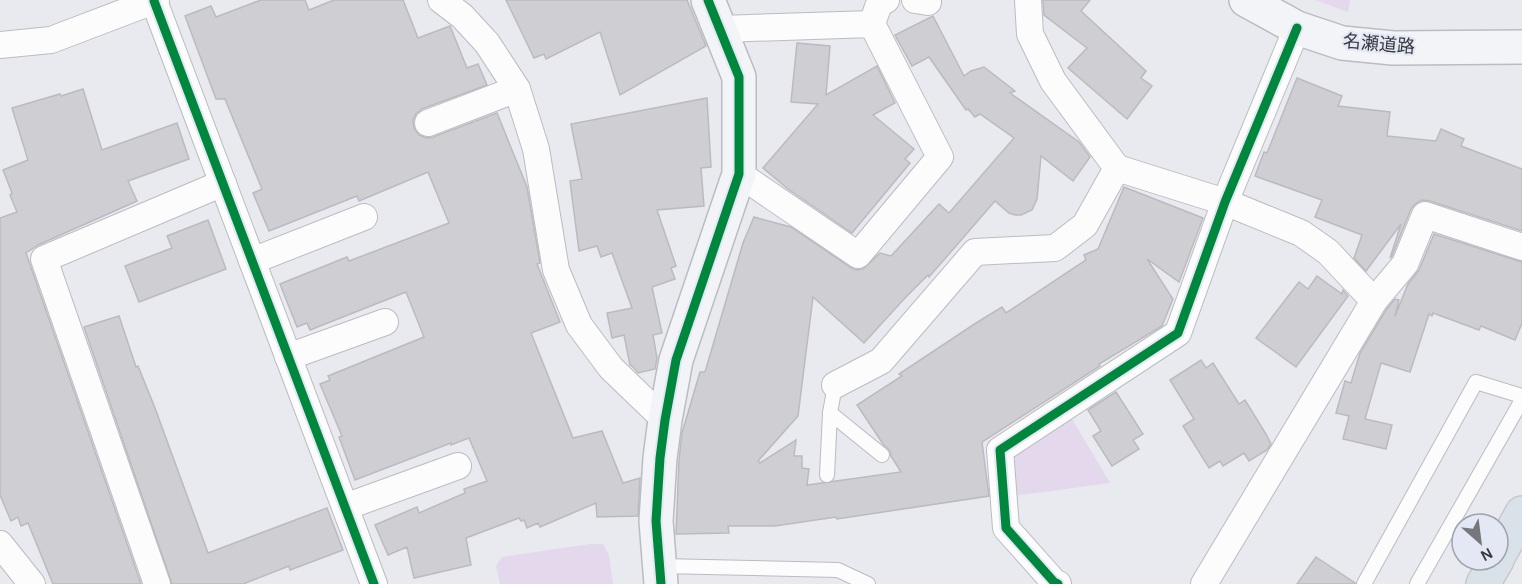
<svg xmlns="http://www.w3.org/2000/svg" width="1522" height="584" viewBox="0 0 1522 584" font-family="Karla,'Noto Sans JP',sans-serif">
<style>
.green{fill:#e4d8ec}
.building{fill:#ceced3;stroke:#babbc0;stroke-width:1.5}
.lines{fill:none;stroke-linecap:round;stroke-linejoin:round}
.lane-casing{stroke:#bbbcc1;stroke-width:16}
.street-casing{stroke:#bbbcc1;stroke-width:28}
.secondary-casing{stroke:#bbbcc1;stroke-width:36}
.highway-casing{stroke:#c7c9cb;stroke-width:36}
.lane{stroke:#fcfcfd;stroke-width:14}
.street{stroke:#fcfcfd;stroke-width:26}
.secondary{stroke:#f2f4f7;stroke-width:33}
.highway{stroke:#dae2e9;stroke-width:33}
.cycleway-casing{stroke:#e4e8f4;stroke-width:13}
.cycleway{stroke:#00873e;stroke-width:9}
.labels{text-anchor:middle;stroke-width:4.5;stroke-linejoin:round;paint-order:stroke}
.street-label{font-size:18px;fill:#37393d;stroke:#e4e8f4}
</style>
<rect width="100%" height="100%" fill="#e8eaf0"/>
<!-- green -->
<g class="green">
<path d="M1315,0H1350L1348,12Z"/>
<path d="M1072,419L1110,483L1015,496L1011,457Z"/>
<path d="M590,544H603L609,555L613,584H500L496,566L502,557Z"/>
</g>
<!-- building -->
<g class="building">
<path d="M261,0H305L309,10L334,0H403L418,38L450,26L467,68L478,64L487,85L422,109L416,114L413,120L414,128L419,135L426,138L433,137L497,113L527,187L540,263L537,264L560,322L531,333L573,438L602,431L623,483L640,478L638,516L597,517L596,503L540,527L538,523L527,528L524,520L521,521L519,518L466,538L471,565L414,578L407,547L388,555L375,525L417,507L419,513L465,493L464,489L487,481L469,438L451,445V443L355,480L339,437L342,436L320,384L330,380L328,376L424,337L406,292L310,330L307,323L297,327L280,284L347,257L349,261L449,223L428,172L359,201L357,196L269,231L253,193L262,189L225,99H216L185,16L211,6L216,17Z"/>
<path d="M506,0H687L706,46L620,95L600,32L546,59L544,54L534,58Z"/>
<path d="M1043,0H1090L1081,11L1146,71L1141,78L1152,86L1127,119L1068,68L1087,48L1044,15Z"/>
<path d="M933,16L964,76L971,71L984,67L1015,91L1010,93L1079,142L1090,157L1073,181L1041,156L1037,199L1032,210L1021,215H1015L1009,213L995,201L929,277L928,275L905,298L864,343L813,297L798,416L758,461L760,463L796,440L794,456H802V468L809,469L807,485L901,472L891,456L890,451L883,444L857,405L902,376L899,374L976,323L1002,307L1006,313L1086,260L1084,255L1098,249L1124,187L1203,218L1179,282L1147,259L1173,299L1162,326L1099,364L1100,366L982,442L989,496L837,519L836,517L775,526H728L729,533L676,534L679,460L682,433L700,372H705L743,243L754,217L791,227L850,267L856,270L863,269L880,253L891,256L939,204L949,213L1014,138L980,114L975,117L968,109L966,110L929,57L912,66L895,35Z"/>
<path d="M797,43L830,46L826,95L877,66L895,103L873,115L914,149L905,159L910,163L852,233L788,189L763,168L818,104L791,102Z"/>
<path d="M1297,78L1342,96L1338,106L1390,112L1387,136L1436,141L1441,129L1464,139L1461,146L1522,169V231L1430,201L1422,200L1415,204L1411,209L1392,256L1390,258L1401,224L1366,271L1354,258L1362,235L1315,217L1322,200L1255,176L1264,152L1267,153Z"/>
<path d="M83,89L102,150L177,123L189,159L128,181L137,201L38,245L26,253L141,584H53L28,523L21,526L18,517L11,521L0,495V218L17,212L10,195L12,193L3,170L28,160L12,108L60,94L61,96Z"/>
<path d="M707,98L711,167L701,168L704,206L657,210L676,266L671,268L675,279L652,287L662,333L653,335L657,358L655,369L638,373L633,367L630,365L624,335L612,338L607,313L632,308L612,253L601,257L597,246L579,251L570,181L582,179L571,124Z"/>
<path d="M208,220L226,269L139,302L125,266L172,248L167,236Z"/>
<path d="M1434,234L1522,262V323L1515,340L1481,326L1479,330L1433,313L1432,316L1429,314L1410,372L1381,363L1365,419L1392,425L1386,449L1343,439L1349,416L1336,413L1345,381L1351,383L1360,353L1386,310L1395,299L1399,300L1395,316L1408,284L1419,270Z"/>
<path d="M1317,276L1342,294L1343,290L1348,296L1296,367L1256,338L1299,282L1308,289Z"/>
<path d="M119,316L136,367L138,366L155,408L208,553L327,508L343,550L290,570L289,566L243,584H172L84,327Z"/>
<path d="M1201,360L1206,368L1213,363L1239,404L1245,400L1266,434L1271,444L1267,450L1249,461L1244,453L1223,466L1220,461L1209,468L1183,426L1194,419L1170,380Z"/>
<path d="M1116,392L1143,434L1133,440L1139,449L1112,466L1093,436L1101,431L1088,410Z"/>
<path d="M1316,557L1355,583V584H1297Z"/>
</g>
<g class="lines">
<defs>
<g id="lane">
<path d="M835,385L830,413L882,455"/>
<path d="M827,475L830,413"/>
<path d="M660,566L838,570L868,584"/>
<path d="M1364,584L1476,382L1522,396"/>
<path d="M1417,584L1522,400"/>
</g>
<g id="street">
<path d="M441,0L462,16L487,43L517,89L536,149L556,270L579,325L611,368L665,420"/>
<path d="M915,0L928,2"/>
<path d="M154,1L374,584"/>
<path d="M872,24L879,4L886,0"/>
<path d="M720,29L872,24L940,157L858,255L739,174"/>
<path d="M0,45L51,40L156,0"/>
<path d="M428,123L517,89"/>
<path d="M1117,168L1225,202L1301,233L1328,252L1374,301"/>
<path d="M252,261L364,217"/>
<path d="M288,357L385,322"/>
<path d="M835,385L881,361L975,252L1055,248L1085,225L1117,168L1053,81L1030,34L1028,0"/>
<path d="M345,507L458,466"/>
<path d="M0,544L32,584"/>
<path d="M157,584L44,259L223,183"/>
<path d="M1058,584L1054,582L1006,528L1000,450L1178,333L1225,202L1297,28"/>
<path d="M1204,584L1374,301L1405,264L1425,215L1522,247"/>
</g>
<g id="secondary">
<path d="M1246,0L1297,28L1342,43L1393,48L1522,47"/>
<path d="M661,584L656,521L660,458L665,420L676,360L739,174V77L708,0"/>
</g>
<g id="highway">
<path d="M1498,557L1522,513"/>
<path d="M1483,584L1497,560"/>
</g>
</defs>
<!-- lane casing -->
<use href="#lane" class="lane-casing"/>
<!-- street casing -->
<use href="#street" class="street-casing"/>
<!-- secondary casing -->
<use href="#secondary" class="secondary-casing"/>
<!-- highway casing -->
<use href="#highway" class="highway-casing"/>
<!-- lane -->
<use href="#lane" class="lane"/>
<!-- street -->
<use href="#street" class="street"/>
<!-- secondary -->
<use href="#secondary" class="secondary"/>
<!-- highway -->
<use href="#highway" class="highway"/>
<defs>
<g id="cycleway">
<path d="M154,1L374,584"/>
<path d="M661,584L656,521L660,458L665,420L676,360L739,174V77L708,0"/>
<path d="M1058,584L1054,582L1006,528L1000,450L1178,333L1225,202L1297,28"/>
</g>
</defs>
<!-- cycleway casing -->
<use href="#cycleway" class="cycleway-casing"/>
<!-- cycleway -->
<use href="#cycleway" class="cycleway"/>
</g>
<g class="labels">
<!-- street labels -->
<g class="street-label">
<text transform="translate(1379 44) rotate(5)" y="6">名瀬道路</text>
</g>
</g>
<!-- north arrow -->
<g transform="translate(1480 542) rotate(152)"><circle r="28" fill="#e4e8f4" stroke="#9fa2ab" stroke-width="1.5"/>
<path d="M0-4.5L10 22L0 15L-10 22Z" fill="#75777c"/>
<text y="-9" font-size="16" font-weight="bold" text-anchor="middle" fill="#37393d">N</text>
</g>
</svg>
